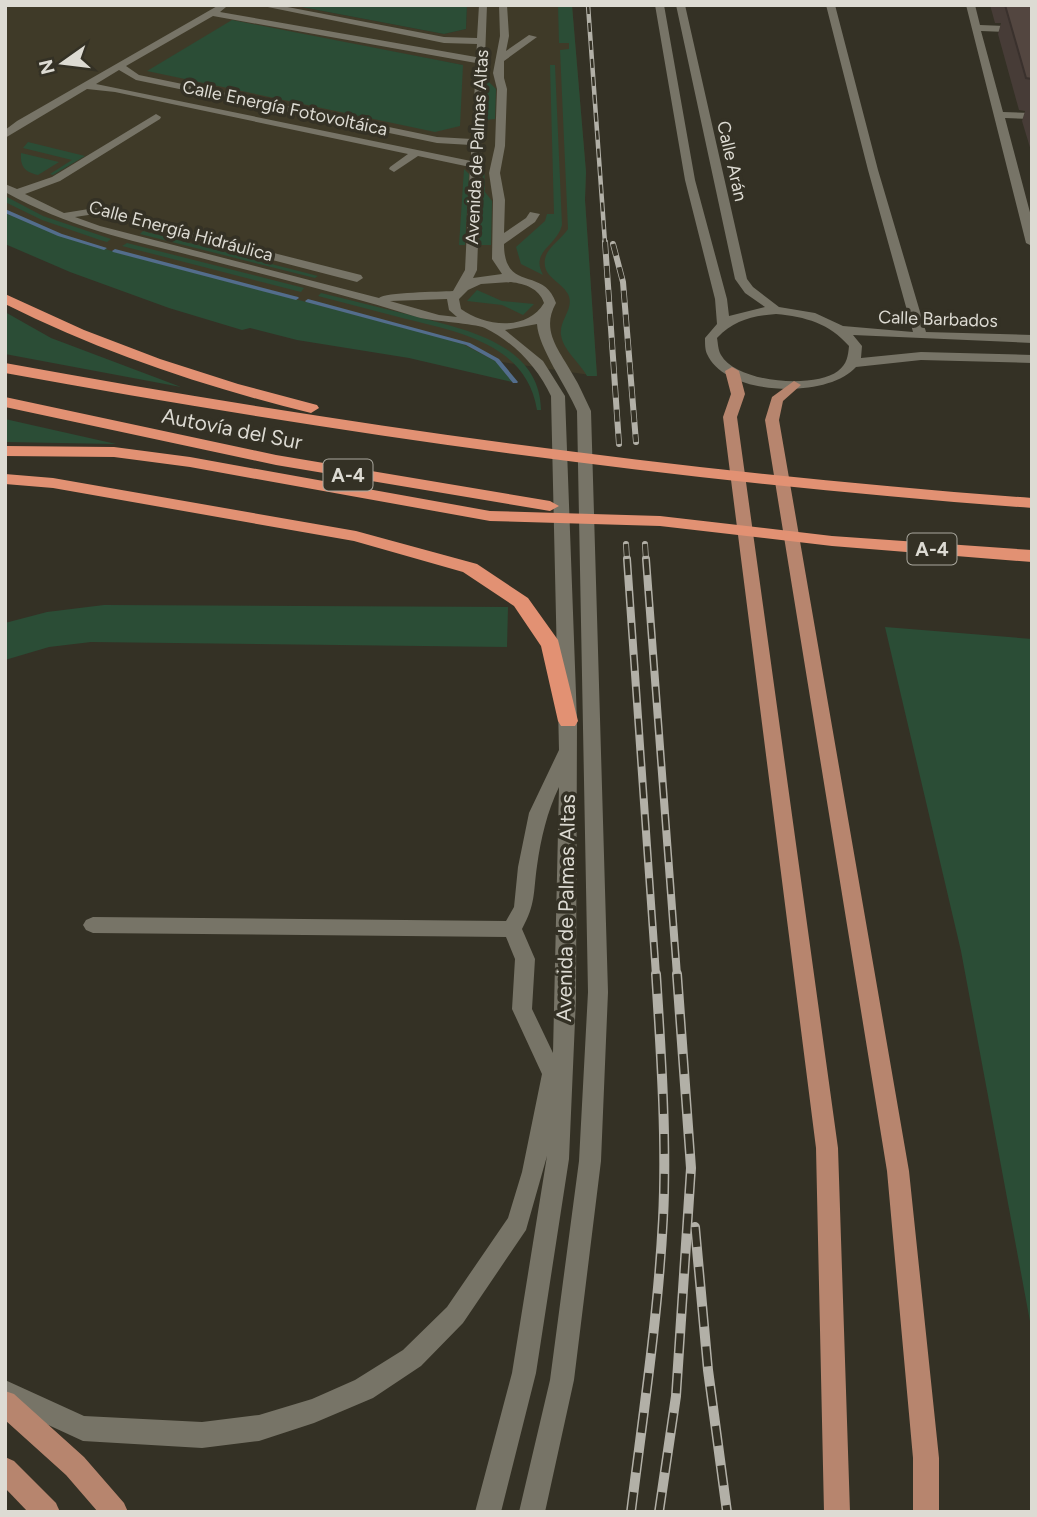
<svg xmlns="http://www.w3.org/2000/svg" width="1037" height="1517" viewBox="0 0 1037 1517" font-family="Figtree,sans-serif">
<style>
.built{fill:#3f3a28;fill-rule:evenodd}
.green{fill:#2b4d36}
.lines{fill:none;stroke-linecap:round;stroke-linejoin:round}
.stream{fill:#536d8c;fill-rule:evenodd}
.minor{fill:#777467;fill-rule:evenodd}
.major{fill:#b7856e;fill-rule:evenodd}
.highway{fill:#e29173;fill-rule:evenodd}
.rail-far3-casing{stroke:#b2b0a7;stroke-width:4.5}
.rail-far2-casing{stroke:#b2b0a7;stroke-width:6}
.rail-far1-casing{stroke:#b2b0a7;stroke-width:8}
.rail-casing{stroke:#b2b0a7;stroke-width:10}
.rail-far3{stroke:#343125;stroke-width:2.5;stroke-dasharray:9;stroke-linecap:butt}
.rail-far2{stroke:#343125;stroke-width:4.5;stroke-dasharray:12;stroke-linecap:butt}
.rail-far1{stroke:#343125;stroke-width:5;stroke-dasharray:16;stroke-linecap:butt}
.rail{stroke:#343125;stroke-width:7;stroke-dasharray:20;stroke-linecap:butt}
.wall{fill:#473c37}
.building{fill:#534640;stroke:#3a312d;stroke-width:2}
.labels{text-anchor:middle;stroke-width:7;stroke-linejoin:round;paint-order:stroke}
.far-street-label{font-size:18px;fill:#dddbd3;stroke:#343125}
.shield{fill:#343125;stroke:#aaa89f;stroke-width:2}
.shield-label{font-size:19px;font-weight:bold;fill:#dddbd3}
.street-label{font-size:21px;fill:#dddbd3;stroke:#343125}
</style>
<rect width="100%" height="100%" fill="#343125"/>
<!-- built -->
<path class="built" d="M5,5H291L444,34L466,29L467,5H572L586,172L585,200L597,376L363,342L5,221ZM232,21L462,65H463L148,71Z"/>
<!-- green -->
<g class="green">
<path d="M291,5H467L466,29L444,34Z"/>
<path d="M558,5H572L586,172L585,200L597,376H587C580,363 563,350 561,335C559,319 575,309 568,294C561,281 542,277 545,259C547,247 562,239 568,229L560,50L569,49V43H559Z"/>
<path d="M232,20L463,65L460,126L435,132L147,71Z"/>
<path d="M489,56V82L496,89L495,119L484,120Z"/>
<path d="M550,65H555L562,225C557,246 530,251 543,275L521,264L516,247L545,221L547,214H554Z"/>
<path d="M28,142L85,156L53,175L50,174L72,160L23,148Z"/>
<path d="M21,153L59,162L38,175C25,172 20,167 21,153Z"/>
<path d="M484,158L485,192L492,201L491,245H479Z"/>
<path d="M464,169L469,174L465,245H459Z"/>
<path d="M5,196L43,216L111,239L107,242L100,240L42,220L5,202Z"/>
<path d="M5,213L48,231L115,252L459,342L497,362L512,382L409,358L297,340L250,328L242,330L169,308L70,272L5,244Z"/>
<path d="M143,231L318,276L315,278L140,234Z"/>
<path d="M127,243L304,288L301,292L122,246Z"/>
<path d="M477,290L502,301L534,304L523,315L502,305L467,301Z"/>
<path d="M321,293C351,300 380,308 410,315C462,329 540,342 541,410H537C527,345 460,332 406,319C377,311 347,304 318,296Z"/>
<path d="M5,312L51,338L181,387L5,354Z"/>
<path d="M5,419L116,444L5,442Z"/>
<path d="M104,605L508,607L507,647L91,642L49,647L5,660V623L47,612Z"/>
<path d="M885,627L1032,639V1332L961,951Z"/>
</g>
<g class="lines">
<!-- stream -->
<g class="stream">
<path d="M5,209L62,234L107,248L104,250L58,236L5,213Z"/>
<path d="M115,249L298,297L299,298L296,300L113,252L112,251Z"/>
<path d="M308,299L470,343L499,359L518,382L517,383H513L495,361L466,345L306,302L305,301Z"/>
</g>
<!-- minor -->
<g class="minor">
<path d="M219,5L226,7L220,12L476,57L477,44L444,43L258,5H277L444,37L477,38L479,5H487L477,270L473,278L502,274L492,259L493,200L489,173L495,146L497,89L493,73L500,36L499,5H507L509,36L506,51L529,35L537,37L504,61V78L507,89L505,146L500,173L505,200L504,233L526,218L530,212L540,214L535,222L504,244C504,293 544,266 556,303C540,331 560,351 573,375C580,386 585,399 591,411L608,992L601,1161L574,1380L545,1512H519L550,1380L579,1161L588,992L577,411C567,387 538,347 537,324L505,330L543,361L565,396L577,721L576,998L569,1159L536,1373L501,1512H475L512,1373L547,1156L526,1230L463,1323L421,1366L373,1398L314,1423L259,1441L202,1448L83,1441L5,1405V1380L84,1416L202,1422L259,1415L312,1399L355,1380L403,1350L447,1307L508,1218L522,1172L542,1074L512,1009L515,959L506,937L93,933L86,930L83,925L86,920L93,917L506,921L514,907L518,867L529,813L559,750L551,396C538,368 514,342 485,328C473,323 436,322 417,317C346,295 273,277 201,258C130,240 70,228 5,192V184L17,189L52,177L156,114L161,117L160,119L60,181L25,194L64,213L95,208L361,275L363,278L357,282L95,214L75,217L100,226L379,298C385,292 439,292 453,291L465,270L470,167L418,156L394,172L389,169L390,167L408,154L115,92L87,89L5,138V130L17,121ZM213,16L476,63L472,139L437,137L139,75L126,66ZM119,70L136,80L437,143L471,145V161L96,84ZM511,282C525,284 539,288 544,303C527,332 484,326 461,309L459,299L468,290L481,284ZM447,299L449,310L457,317L439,315L390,301ZM559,787L553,1053L532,1009L535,959L522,929C536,903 533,894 537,866C541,838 547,812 559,787Z"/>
<path d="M655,5H664L695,180L727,299L729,316L765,307L745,293L735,279L676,5H685L747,279L753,287L779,307L815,313L843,326L913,332L868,170L826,5H835L878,170L926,332L1032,335V343L853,335L862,346L861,358L921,352L1032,355V363L921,360L856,367C828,399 726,397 707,354C705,350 705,343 705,338L717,324L715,299L685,180ZM776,314C806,317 829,323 849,346C848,356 847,364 838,371C814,389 737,383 721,355C718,350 718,343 717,338C734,320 752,316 776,314Z"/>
<path d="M966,5H975L980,25L1032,27V33L981,31L1003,112L1032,113V119L1005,118L1032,220V246L1026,243Z"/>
</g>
<!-- major -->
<g class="major">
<path d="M732,367L739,371L745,394L737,417L838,1148L850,1512H824L816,1148L723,417L731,394L725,371Z"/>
<path d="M794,381L801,385L783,401L779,420L909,1171L939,1458V1512H913V1458L887,1171L765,420L772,397Z"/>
<path d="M5,1391L14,1394L84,1457L124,1503L128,1512H98L66,1475L5,1420Z"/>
<path d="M5,1457L14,1461L56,1503L60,1512H28L5,1488Z"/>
</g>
<!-- highway -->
<g class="highway">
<path d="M5,294L84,330L160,359L238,384L317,405L319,408L311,413C205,387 103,353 5,304Z"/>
<path d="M5,363C344,425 688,473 1032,498V508C688,483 344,435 5,373Z"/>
<path d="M5,397L276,455L550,501L559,506L550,511L276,465L5,407Z"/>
<path d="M5,446L114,447L190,457L490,511L660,516L832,536L1032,550V562L832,546L660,526L490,521L190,467L114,457L5,456Z"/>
<path d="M5,474L53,478L356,531L477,564L528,598L558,640L578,721L575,726H561L558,721L541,646L514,606L463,572L354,541L53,488L5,484Z"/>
</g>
<defs>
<path id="rail-far3" d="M588,5L605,243"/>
<g id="rail-far2">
<path d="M605,242L619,444"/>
<path d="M613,244L623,282L636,442"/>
<path d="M626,544L627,560"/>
<path d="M645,544L646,560"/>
</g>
<g id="rail-far1">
<path d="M627,559L656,975"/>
<path d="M646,559L677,975"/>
</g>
<g id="rail">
<path d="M695,1227L708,1370L727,1512"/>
<path d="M631,1512C643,1415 658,1317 663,1219C667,1140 661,1053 656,974"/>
<path d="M659,1512L676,1396L691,1168L677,974"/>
</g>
</defs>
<!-- rail-far3 casing -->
<use href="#rail-far3" class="rail-far3-casing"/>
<!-- rail-far2 casing -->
<use href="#rail-far2" class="rail-far2-casing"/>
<!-- rail-far1 casing -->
<use href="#rail-far1" class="rail-far1-casing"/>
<!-- rail casing -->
<use href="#rail" class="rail-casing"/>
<!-- rail-far3 -->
<use href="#rail-far3" class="rail-far3"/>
<!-- rail-far2 -->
<use href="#rail-far2" class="rail-far2"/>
<!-- rail-far1 -->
<use href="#rail-far1" class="rail-far1"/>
<!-- rail -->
<use href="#rail" class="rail"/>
</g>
<!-- wall -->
<path class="wall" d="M990,5H1032V154L1022,121L1025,111L1019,110L998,34L1001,23H995Z"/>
<!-- building -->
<path class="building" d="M1005,5H1032V79L1026,78Z"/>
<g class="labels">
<!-- far-street labels -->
<g class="far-street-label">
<text transform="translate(285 108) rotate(12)" y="6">Calle Energía Fotovoltáica</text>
<text transform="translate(477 147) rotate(-87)" y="6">Avenida de Palmas Altas</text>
<text transform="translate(732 161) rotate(77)" y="6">Calle Arán</text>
<text transform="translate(181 231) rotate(15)" y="6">Calle Energía Hidráulica</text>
<text transform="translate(938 319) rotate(2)" y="6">Calle Barbados</text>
</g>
<!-- shield labels -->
<g class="shield">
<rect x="323.5" y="459.5" width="49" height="31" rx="5"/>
<rect x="907.5" y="533.5" width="49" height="31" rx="5"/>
</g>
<g class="shield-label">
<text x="348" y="482">A-4</text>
<text x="932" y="556">A-4</text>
</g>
<!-- street labels -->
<g class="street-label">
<text transform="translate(232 429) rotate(11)" y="7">Autovía del Sur</text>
<text transform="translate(566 908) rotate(-89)" y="7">Avenida de Palmas Altas</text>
</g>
</g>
<!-- border -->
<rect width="1037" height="1517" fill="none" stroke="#dddbd3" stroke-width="14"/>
<!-- north arrow -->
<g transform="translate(63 63) rotate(256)" stroke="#343125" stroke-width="5" paint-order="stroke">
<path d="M0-5L12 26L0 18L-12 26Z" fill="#dddbd3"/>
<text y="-10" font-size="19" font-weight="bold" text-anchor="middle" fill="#dddbd3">N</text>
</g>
</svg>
